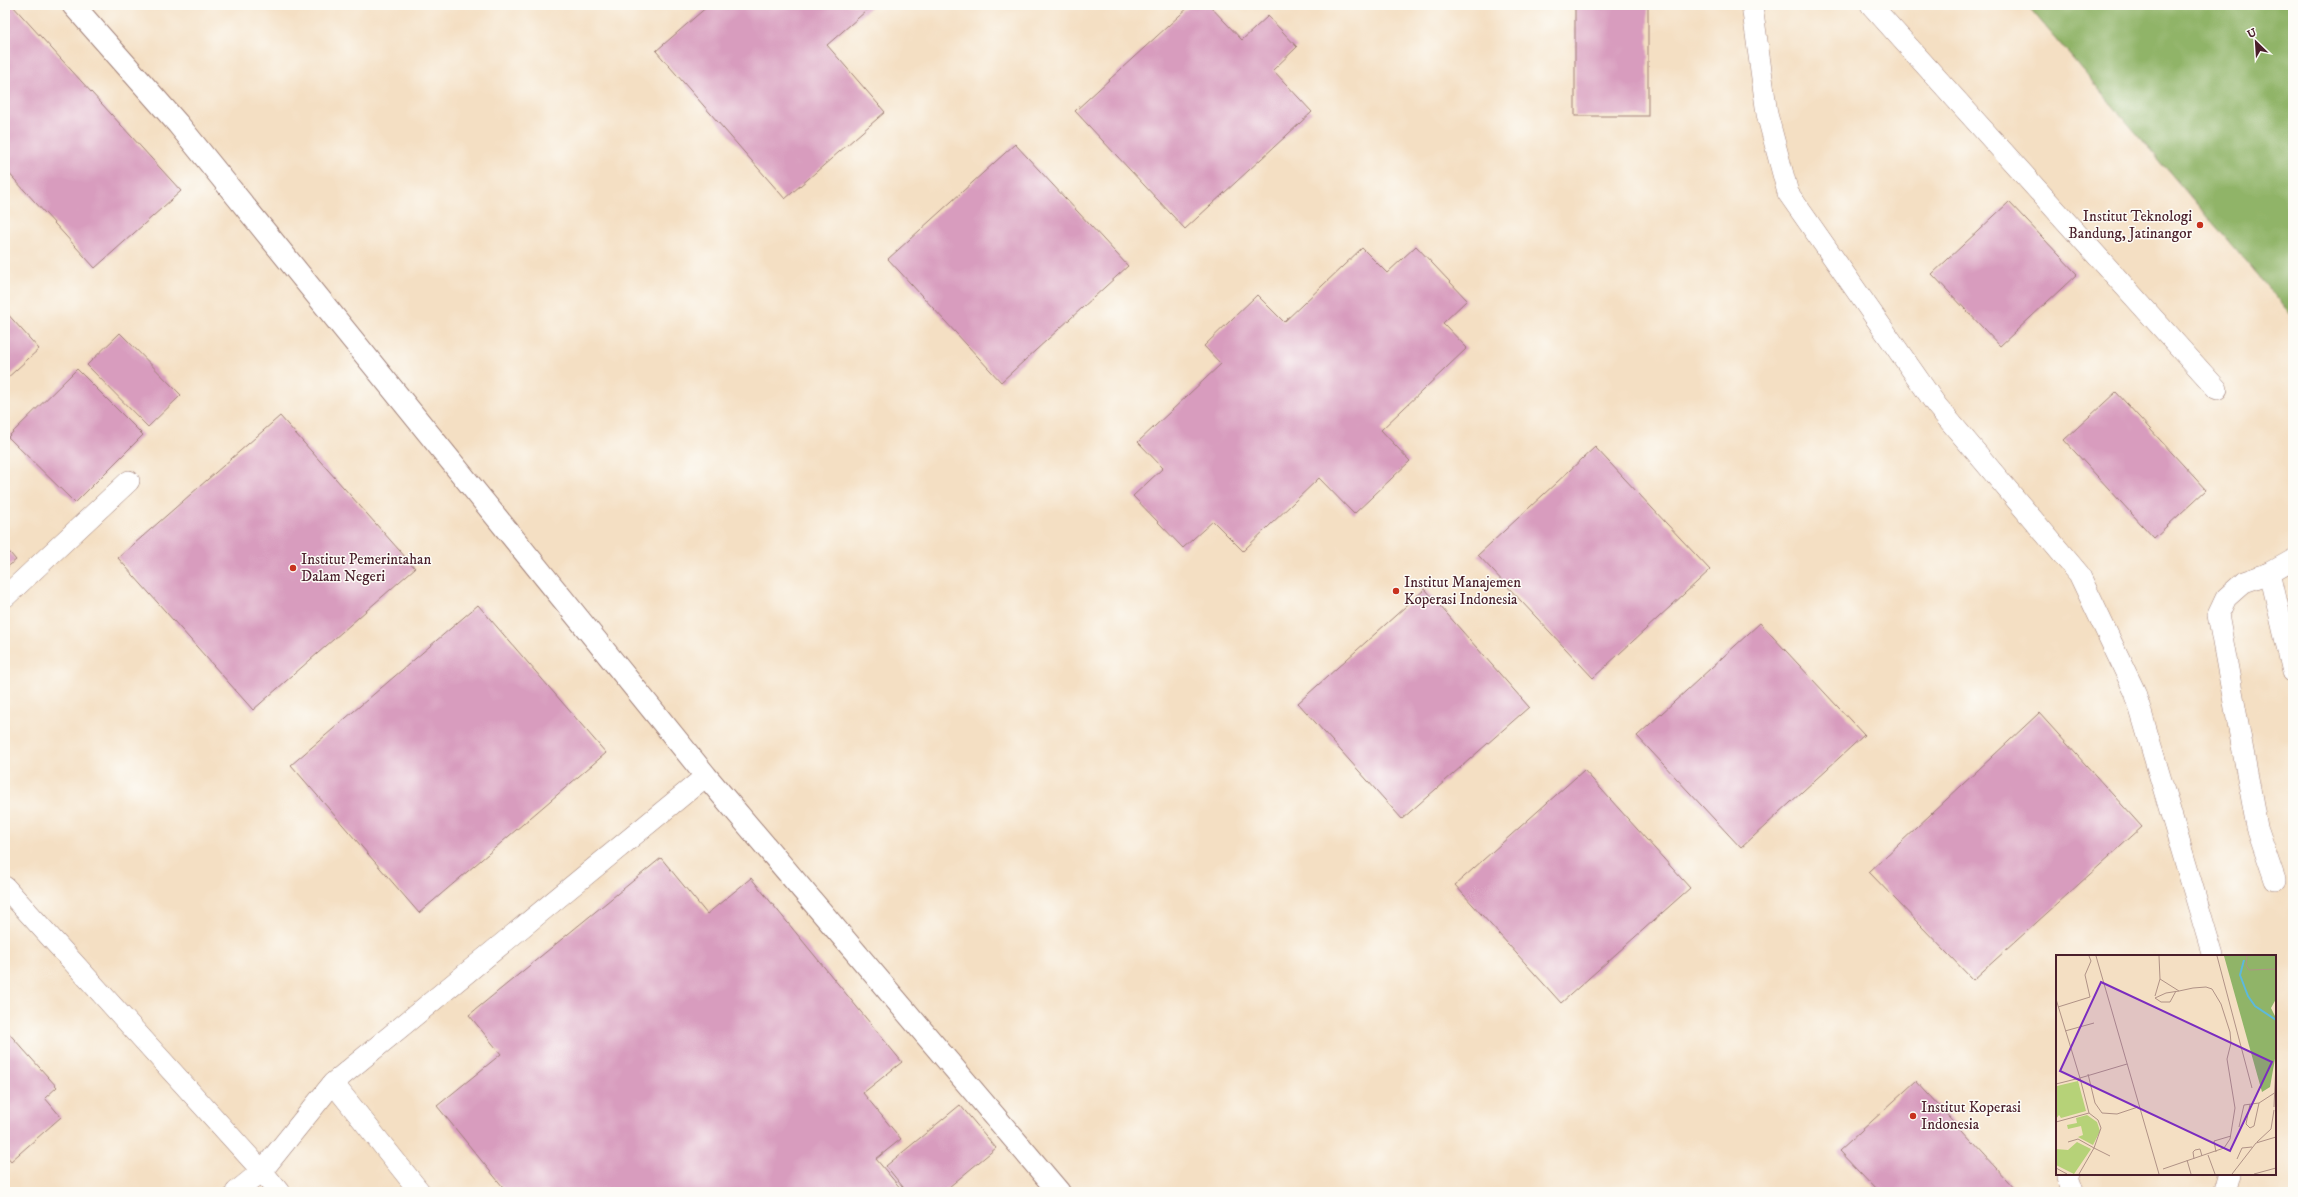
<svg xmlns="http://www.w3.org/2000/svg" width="2298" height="1197" viewBox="0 0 2298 1197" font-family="'IM FELL DW Pica',serif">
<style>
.forest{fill:#90b468;stroke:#6d6a4a}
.building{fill:#d89cbe}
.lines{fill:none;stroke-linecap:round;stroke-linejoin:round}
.service-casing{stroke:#9f7f77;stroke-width:22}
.minor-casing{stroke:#9f7f77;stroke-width:24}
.service{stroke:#fff;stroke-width:21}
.minor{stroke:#fff;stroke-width:22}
.poi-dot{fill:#c8321e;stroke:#fdfcf7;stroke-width:1.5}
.labels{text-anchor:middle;stroke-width:3;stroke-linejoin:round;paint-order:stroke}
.poi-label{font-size:15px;fill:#4a1f2b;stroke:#fdfcf7;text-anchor:start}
.inset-river{fill:none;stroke:#5db9db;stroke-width:2}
.inset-road{fill:none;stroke:#b09286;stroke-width:1}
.view{fill:#7b2cbf;fill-opacity:0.15;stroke:#7b2cbf;stroke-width:2}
.inset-edge{fill:none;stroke:#4a1f2b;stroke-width:2}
</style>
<rect width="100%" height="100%" fill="#fdfcf7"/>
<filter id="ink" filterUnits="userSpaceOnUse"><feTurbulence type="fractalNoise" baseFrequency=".025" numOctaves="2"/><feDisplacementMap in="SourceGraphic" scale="8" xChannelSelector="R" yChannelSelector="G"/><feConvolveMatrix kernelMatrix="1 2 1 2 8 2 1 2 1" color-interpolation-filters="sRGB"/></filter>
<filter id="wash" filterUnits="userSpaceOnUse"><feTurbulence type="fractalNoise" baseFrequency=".012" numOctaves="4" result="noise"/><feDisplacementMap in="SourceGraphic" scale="16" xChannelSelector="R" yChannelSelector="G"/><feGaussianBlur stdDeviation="0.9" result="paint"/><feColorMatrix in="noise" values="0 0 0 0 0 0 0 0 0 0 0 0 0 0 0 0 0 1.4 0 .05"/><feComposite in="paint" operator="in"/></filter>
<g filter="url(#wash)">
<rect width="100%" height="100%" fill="#f4dfc3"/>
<!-- forest -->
<path class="forest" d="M2027,5H2293V317Z"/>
<g id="blocks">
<!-- building -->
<g class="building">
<path d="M5,5H12L181,191L95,268L5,169Z"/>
<path d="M709,5H873L827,45L885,112L785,199L656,51Z"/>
<path d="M1191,5H1209L1242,40L1268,16L1297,47L1273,70L1312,112L1185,229L1075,111Z"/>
<rect x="1575" y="6" width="73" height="110"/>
<path d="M1015,144L1128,266L1001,382L888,259Z"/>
<path d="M2009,202L2077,274L2000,346L1932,274Z"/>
<path d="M1416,246L1467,300L1443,323L1467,348L1381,430L1410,461L1354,514L1319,478L1243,551L1213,521L1183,548L1133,496L1163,468L1138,442L1221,364L1204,346L1257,295L1284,322L1362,248L1387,273Z"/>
<path d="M5,311L39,349L5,380Z"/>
<path d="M120,333L181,395L148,427L87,365Z"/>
<path d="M77,369L143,435L75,503L8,437Z"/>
<path d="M2116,392L2206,490L2154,538L2064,440Z"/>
<path d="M280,416L415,568L253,710L118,558Z"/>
<path d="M1595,447L1710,570L1593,678L1478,555Z"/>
<path d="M5,547L16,560L5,569Z"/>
<path d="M1425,589L1529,707L1402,819L1298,703Z"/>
<path d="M478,605L606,753L419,913L291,765Z"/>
<path d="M1760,623L1864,735L1741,848L1637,736Z"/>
<path d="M2039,713L2142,827L1973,980L1869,872Z"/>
<path d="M1584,770L1690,888L1561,1003L1455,885Z"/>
<path d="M661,858L707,914L751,878L902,1062L863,1093L901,1139L876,1159L902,1190L899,1192H507L437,1106L501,1054L469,1015Z"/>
<path d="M5,1029L57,1087L45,1098L61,1117L11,1161L5,1154Z"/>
<path d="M1916,1081L2018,1192H1878L1839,1151Z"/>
<path d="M960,1105L996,1148L943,1192H907L886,1166Z"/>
</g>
</g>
</g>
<g filter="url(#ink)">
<use href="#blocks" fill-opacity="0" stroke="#9f7f77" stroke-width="1"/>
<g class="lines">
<defs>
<g id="service">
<path d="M1752,5L1767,114L1788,193L1937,406L2079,574L2135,692L2213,956"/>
<path d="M1871,5L2217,389"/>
<path d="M2270,573L2293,672"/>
<path d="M5,597L129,481"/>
<path d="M2275,880L2257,827L2218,615L2226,598L2244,582L2270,573L2293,560"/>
<path d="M5,887L262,1171L333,1083L706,776"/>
<path d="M333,1083L420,1192"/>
<path d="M2069,1174L2067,1178L2072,1192"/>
<path d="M236,1192L262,1171L279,1192"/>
<path d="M2224,1192L2229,1174"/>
</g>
<path id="minor" d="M73,5L178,124L706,776L1059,1192"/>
</defs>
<!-- service casing -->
<use href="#service" class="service-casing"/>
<!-- minor casing -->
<use href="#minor" class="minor-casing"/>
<!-- service -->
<use href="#service" class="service"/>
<!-- minor -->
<use href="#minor" class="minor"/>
</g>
</g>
<!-- markers -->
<g class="poi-dot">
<circle cx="2200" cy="225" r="4"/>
<circle cx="293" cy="568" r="4"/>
<circle cx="1396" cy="591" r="4"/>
<circle cx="1913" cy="1116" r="4"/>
</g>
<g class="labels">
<!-- poi labels -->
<g class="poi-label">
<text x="2192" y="221" text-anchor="end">Institut Teknologi<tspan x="2192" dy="17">Bandung, Jatinangor</tspan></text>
<text x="301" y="564">Institut Pemerintahan<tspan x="301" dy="17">Dalam Negeri</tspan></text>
<text x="1404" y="587">Institut Manajemen<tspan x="1404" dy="17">Koperasi Indonesia</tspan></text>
<text x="1921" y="1112">Institut Koperasi<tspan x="1921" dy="17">Indonesia</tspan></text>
</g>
</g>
<!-- overview -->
<g transform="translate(2056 955)">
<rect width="220" height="220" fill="#f4dfc3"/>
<path d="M22,126L30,156L5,163L3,160L0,164L1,131ZM31,160L41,167L44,176L37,190L22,182L27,180L25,171L12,174L11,170L21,168L20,163ZM21,187L35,194L18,219L0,210V194L12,195Z" fill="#b6d278"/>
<path d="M168,1H220V44L215,53L220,63V98L214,132L206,137Z" fill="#90b468"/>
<path class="inset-river" d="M188,5L184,20L192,41L199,51L220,65"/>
<path class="inset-road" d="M40,1L103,219M161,1L196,133M191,1L190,10L193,15L220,14M104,24L123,36M99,41L104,24L103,1M0,44L24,123L71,109M2,52L34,42L29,20L35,6L33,1M9,76L38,68M32,119L39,148L46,158L61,159L82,152M0,129L24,123L33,158M194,149L190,169L194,173L198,171L203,148M218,152L220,107M0,167L33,158L42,165L45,173L38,193L54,201M183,172L188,150L203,148L220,137M12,187L22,184L38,193L23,219M201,187L215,174L218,155M160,197L158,186L175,181M152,200L159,219M138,204L137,197L139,195L144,194L146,201M181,204L186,193L196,192M131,205L135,219M0,213L11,219M107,214L168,193L174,184L179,153L171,104L175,88L174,77L165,49L156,34L150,32L137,33L123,36L110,38L99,43L105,47H114L120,36M176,219L200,188L220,182M198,219L220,213"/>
<path class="view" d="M45,27L216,107L174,196L4,116Z"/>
<rect width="220" height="220" class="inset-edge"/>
</g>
<!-- margin -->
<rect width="2298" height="1197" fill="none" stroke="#fdfcf7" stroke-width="20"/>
<!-- north arrow -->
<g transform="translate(2256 42) rotate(335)" stroke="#fdfcf7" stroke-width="3" paint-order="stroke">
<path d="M0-3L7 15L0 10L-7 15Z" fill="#4a1f2b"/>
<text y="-6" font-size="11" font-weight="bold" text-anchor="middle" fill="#4a1f2b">U</text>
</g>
</svg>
